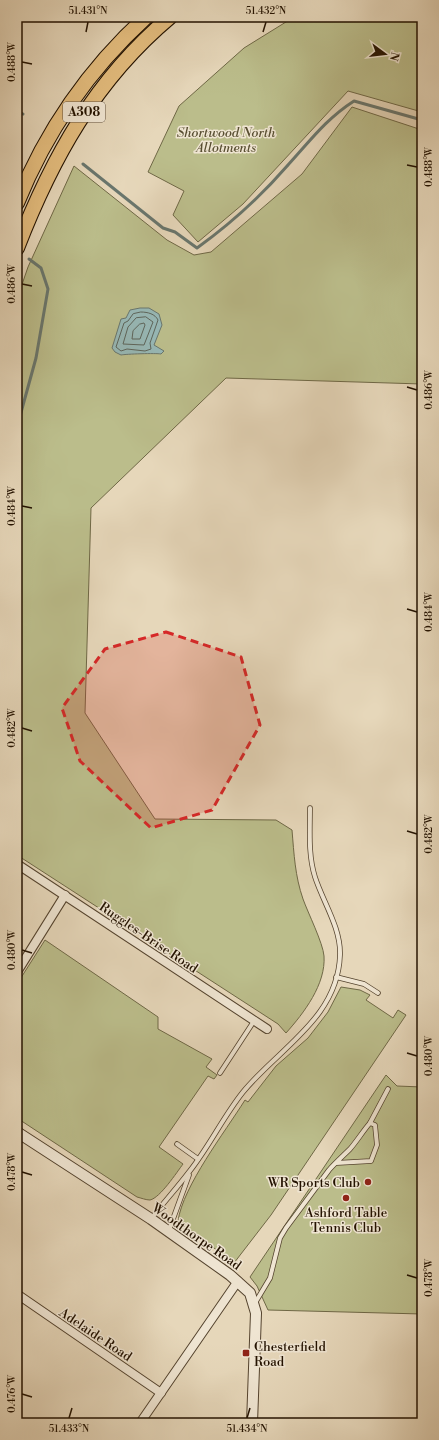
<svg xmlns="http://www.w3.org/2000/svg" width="439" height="1440" viewBox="0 0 439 1440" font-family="'Libre Bodoni',serif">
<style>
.green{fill:#bbbd8b;stroke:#6f6846}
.water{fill:#97b8b6;stroke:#69766d}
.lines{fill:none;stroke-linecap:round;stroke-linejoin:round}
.shore{stroke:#5d655b;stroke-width:1}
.stream{stroke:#69766d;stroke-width:3}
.service-casing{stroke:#54432e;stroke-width:5.5}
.minor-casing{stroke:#54432e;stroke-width:10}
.tertiary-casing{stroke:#54432e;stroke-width:12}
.trunk-casing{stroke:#231200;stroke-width:16}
.service{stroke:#efe5d2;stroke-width:4}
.minor{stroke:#efe5d2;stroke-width:8}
.tertiary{stroke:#efe5d2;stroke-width:10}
.trunk{stroke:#e3bc7d;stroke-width:14}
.marked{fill:#d62828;fill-opacity:0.2;stroke:#d62828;stroke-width:3;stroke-dasharray:8 5;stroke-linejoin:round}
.ticks{fill:none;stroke:#231200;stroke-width:1.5}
.poi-dot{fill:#8f2418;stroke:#efe5d2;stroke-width:1.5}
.labels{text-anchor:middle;stroke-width:3;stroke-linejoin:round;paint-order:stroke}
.shield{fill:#efe5d2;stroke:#60513f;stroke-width:1}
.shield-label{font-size:12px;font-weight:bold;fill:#231200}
.park-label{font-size:13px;font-style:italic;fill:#584e31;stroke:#efe5d2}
.street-label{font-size:13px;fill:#231200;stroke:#efe5d2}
.poi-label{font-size:13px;fill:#231200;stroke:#efe5d2;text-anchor:end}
.neatline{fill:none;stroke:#231200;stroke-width:1.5}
.ticks-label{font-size:10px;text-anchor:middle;fill:#231200}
</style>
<rect width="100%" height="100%" fill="#e6d7ba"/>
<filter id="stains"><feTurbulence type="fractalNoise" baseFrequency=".005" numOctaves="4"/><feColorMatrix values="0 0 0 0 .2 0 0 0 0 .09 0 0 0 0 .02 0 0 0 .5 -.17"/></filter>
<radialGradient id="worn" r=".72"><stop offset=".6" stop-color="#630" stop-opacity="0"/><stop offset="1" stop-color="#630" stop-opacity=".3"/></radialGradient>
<!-- green -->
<g class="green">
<path d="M294,17H422V112L348,91L243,204L198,242L173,215L184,191L148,172L179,106L244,48Z"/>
<path d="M352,107L422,130V384L226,378L91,508L85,713L155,819L276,820L292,830C294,854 295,876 303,899C308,913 323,943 324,956C326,984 304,1013 286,1033L278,1024L17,855V299L28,267L74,166L167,240L194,255L211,252L302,174Z"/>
<path d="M45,940L158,1017V1029L212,1059L206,1067L217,1075L214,1079L208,1076L159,1147L183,1164C177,1172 160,1198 150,1200C146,1200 141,1198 137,1197L17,1118V984Z"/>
<path d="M341,987L360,990L370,995L366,1000L393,1018L398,1010L406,1015L271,1215L234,1263L178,1221C183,1186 225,1132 245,1100L248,1102L276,1066L308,1038L328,1012Z"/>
<path d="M386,1075L397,1086L422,1087V1314L268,1310L257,1286L250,1277Z"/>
</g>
<!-- water -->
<path class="water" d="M140,308H149L159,314L162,325L154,345L164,351L161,354C156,353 126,354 121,355L115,352L112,348L121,319L126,318L130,310Z"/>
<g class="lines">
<!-- shore -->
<g class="shore">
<path d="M141,312C148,312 155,314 158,320L150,343L151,349L145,351L127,349L121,351L116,347L124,323L128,321L133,314Z"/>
<path d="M146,317L153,322L144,345L123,344L128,327L136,318Z"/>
<path d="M140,324L144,323L145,325L140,339H132L133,331Z"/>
</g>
<!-- stream -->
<g class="stream">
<path d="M17,111L23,114"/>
<path d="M83,164L163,228L175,232L197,248C229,225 262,195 288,165C310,141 326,119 354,101L422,120"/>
<path d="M17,427L36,358L48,289L41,268L29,259"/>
</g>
<defs>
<g id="service">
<path d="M336,977L364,984L378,993"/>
<path d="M220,1073L254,1021"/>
<path d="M370,1123L388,1089"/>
<path d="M177,1144L198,1159"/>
<path d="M151,1219C163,1203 177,1188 189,1172C209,1147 223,1117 243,1092C279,1048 338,1018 340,955C341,928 323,902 315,877C308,855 310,831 310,808"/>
<path d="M169,1230L189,1175"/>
<path d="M255,1303L270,1278L280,1238L286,1228L329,1170C336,1162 343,1156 350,1149C357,1141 363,1131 370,1123L375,1125L377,1145L371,1161L336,1163"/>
</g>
<g id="minor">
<path d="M17,864L267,1029"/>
<path d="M17,972L65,895"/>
<path d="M17,1294L161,1393"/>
<path d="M140,1423L238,1281"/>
</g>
<path id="tertiary" d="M17,1132L151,1219L230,1275L250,1293L256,1313L252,1423"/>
<g id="trunk">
<path d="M17,203C46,131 89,69 146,17"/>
<path d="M17,248C52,158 95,80 170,17"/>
</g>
</defs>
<!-- service casing -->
<use href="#service" class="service-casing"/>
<!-- minor casing -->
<use href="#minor" class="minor-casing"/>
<!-- tertiary casing -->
<use href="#tertiary" class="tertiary-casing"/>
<!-- trunk casing -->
<use href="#trunk" class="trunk-casing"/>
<!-- service -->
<use href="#service" class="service"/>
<!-- minor -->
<use href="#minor" class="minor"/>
<!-- tertiary -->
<use href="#tertiary" class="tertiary"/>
<!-- trunk -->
<use href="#trunk" class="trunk"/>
</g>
<!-- marked area -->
<path class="marked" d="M166,632L241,657L260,725L212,810L151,828L80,761L62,708L105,649Z"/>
<!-- ticks -->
<path class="ticks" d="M86,32L88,22M263,32L266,22M22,62L32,64M407,165L417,167M22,284L32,286M407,387L417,390M22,506L32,508M407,609L417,612M22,728L32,731M407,831L417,834M22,950L32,953M407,1053L417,1056M22,1172L32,1175M407,1275L417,1278M22,1394L32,1397M69,1418L72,1408M247,1418L250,1408"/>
<!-- markers -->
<g class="poi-dot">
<circle cx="368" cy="1182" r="4"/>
<circle cx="346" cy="1198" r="4"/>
<rect x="242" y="1349" width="8" height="8" rx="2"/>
</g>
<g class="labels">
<!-- shield labels -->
<rect class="shield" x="63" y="102" width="42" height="20" rx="3"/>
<g class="shield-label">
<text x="84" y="116">A308</text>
</g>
<!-- park labels -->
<g class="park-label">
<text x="226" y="137">Shortwood North<tspan x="226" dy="15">Allotments</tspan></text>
</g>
<!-- street labels -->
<g class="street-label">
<text transform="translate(149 937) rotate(34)" y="5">Ruggles-Brise Road</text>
<text transform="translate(197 1236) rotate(35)" y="5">Woodthorpe Road</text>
<text transform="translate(96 1334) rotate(34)" y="5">Adelaide Road</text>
</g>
<!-- poi labels -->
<g class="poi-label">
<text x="360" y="1187">WR Sports Club</text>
<text x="346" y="1217" text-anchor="middle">Ashford Table<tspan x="346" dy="15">Tennis Club</tspan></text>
<text x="254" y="1351" text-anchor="start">Chesterfield<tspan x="254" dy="15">Road</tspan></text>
</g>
</g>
<!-- margin -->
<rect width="439" height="1440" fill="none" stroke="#e6d7ba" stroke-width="44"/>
<!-- north arrow -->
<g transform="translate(385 54) rotate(105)" stroke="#efe5d2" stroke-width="3" paint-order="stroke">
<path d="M0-3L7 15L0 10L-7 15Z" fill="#231200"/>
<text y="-6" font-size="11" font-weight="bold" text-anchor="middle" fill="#231200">N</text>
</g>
<rect x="22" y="22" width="395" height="1396" class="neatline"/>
<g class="ticks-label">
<text x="88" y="14">51.431°N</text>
<text x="266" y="14">51.432°N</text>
<text transform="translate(11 62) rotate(-90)" y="4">0.488°W</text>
<text transform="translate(428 167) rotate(-90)" y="4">0.488°W</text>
<text transform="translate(11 284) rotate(-90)" y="4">0.486°W</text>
<text transform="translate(428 390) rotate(-90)" y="4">0.486°W</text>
<text transform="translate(11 506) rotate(-90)" y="4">0.484°W</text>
<text transform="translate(428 612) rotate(-90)" y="4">0.484°W</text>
<text transform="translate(11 728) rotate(-90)" y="4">0.482°W</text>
<text transform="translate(428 834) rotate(-90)" y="4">0.482°W</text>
<text transform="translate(11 950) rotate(-90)" y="4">0.480°W</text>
<text transform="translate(428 1056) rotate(-90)" y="4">0.480°W</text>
<text transform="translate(11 1172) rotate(-90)" y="4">0.478°W</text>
<text transform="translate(428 1278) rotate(-90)" y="4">0.478°W</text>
<text transform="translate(11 1394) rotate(-90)" y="4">0.476°W</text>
<text x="69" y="1432">51.433°N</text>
<text x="247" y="1432">51.434°N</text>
</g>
<rect width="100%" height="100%" filter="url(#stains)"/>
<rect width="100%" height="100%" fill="url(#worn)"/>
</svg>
